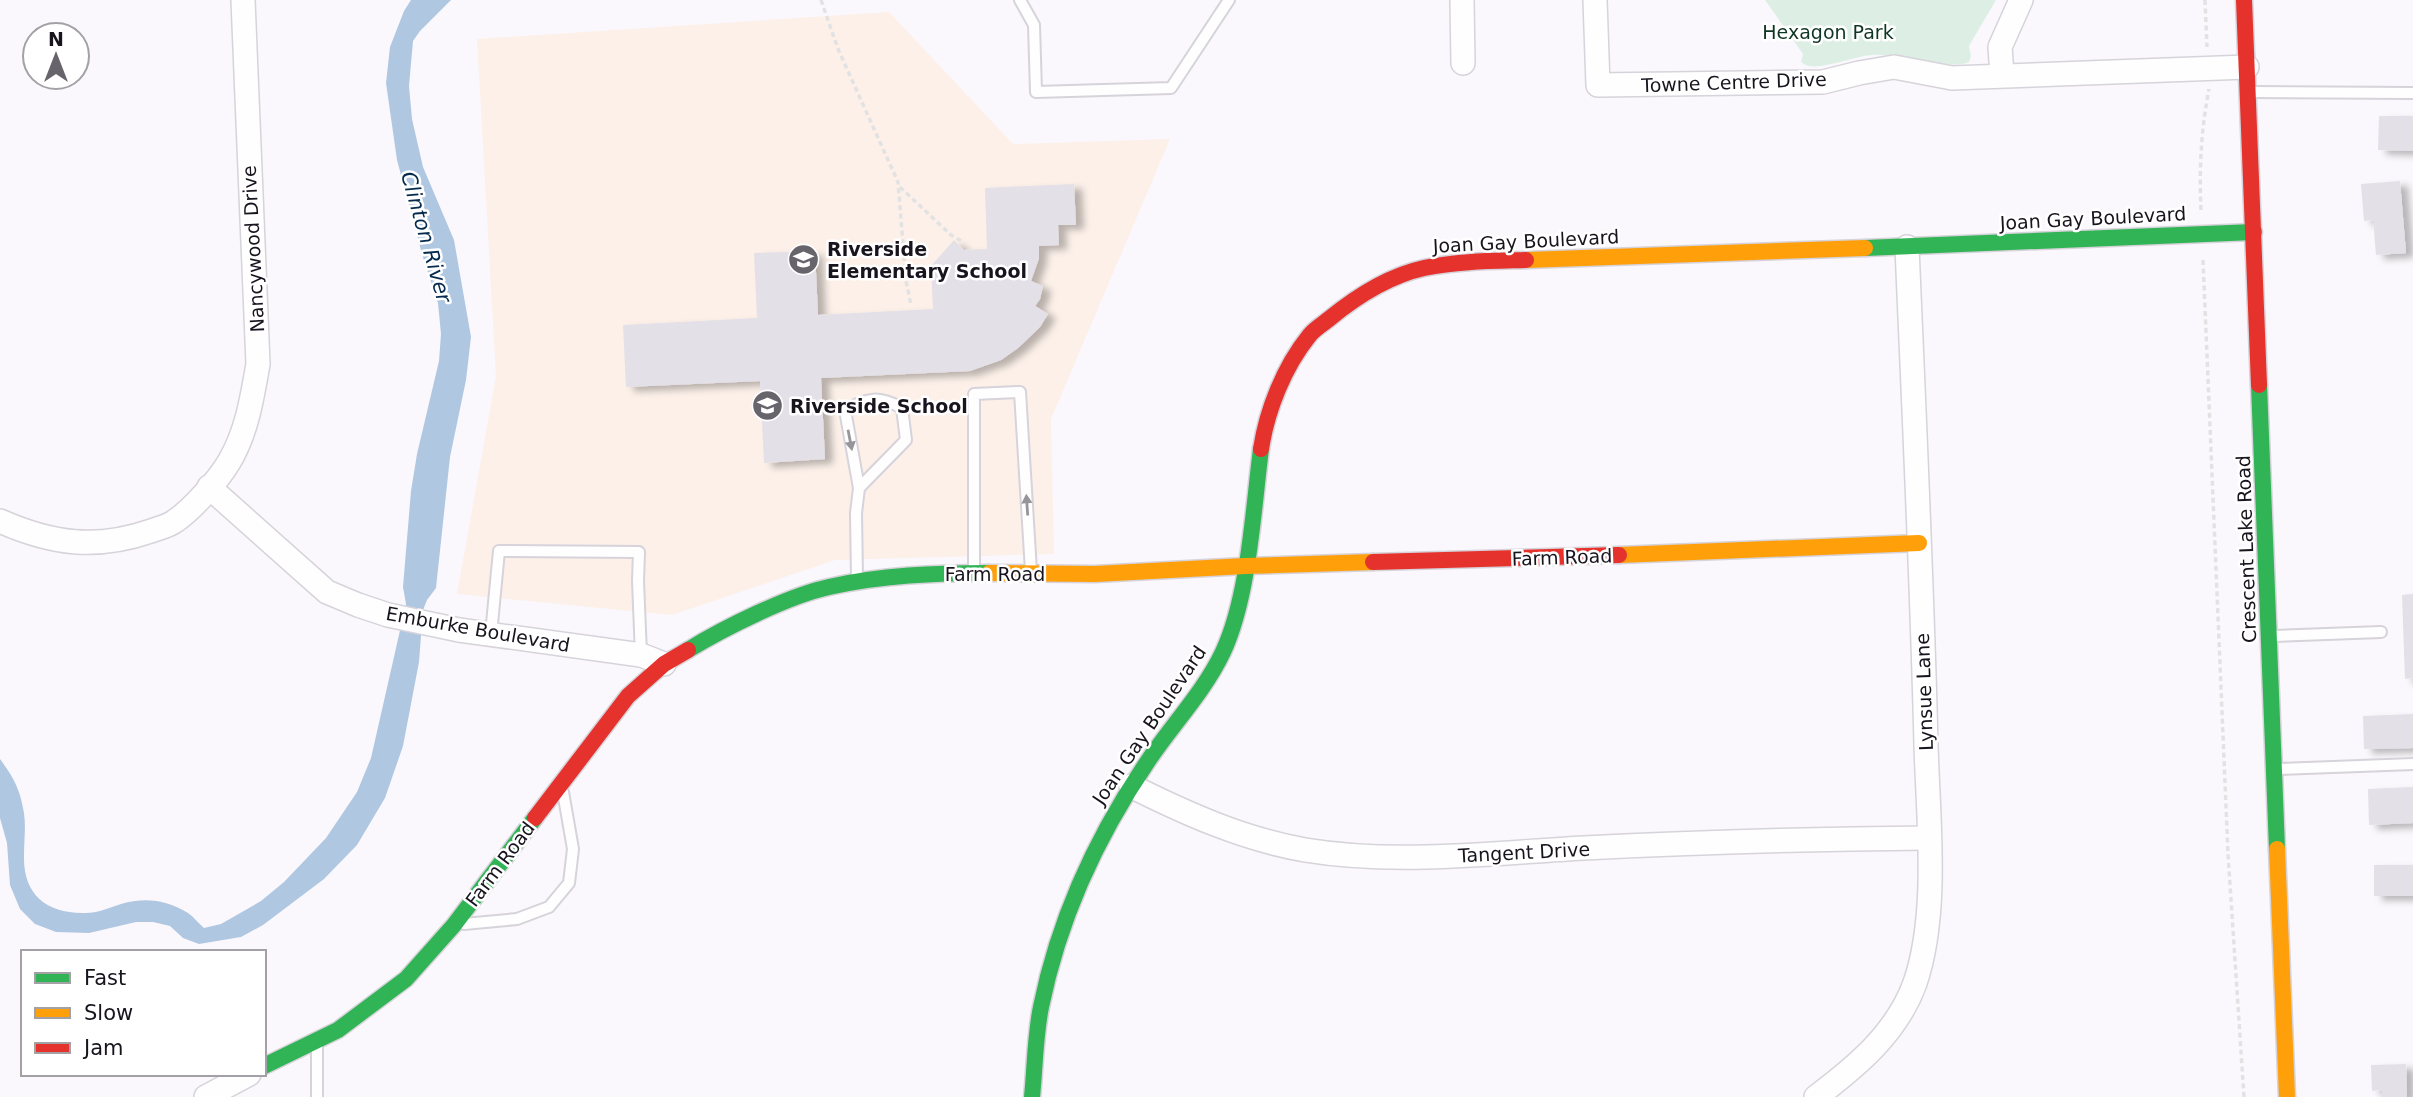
<svg xmlns="http://www.w3.org/2000/svg" width="2413" height="1097" viewBox="0 0 2413 1097" font-family="'DejaVu Sans',sans-serif">
<style>
.education{fill:#fcf0e9}
.green{fill:#ddefe5}
.water{fill:#b0c7e2}
.building{fill:#e3e0e8;filter:url(#shadow)}
.lines{fill:none;stroke-linecap:round;stroke-linejoin:round}
.lane-casing{stroke:#d6d3da;stroke-width:14}
.street-casing{stroke:#d6d3da;stroke-width:26}
.fast-casing{stroke:#d6d3da;stroke-width:19}
.slow-casing{stroke:#d6d3da;stroke-width:19}
.jam-casing{stroke:#d6d3da;stroke-width:19}
.path{stroke:#e3e2e3;stroke-width:3.5;stroke-dasharray:5 3.5;stroke-linecap:butt}
.lane{stroke:#fefeff;stroke-width:10}
.street{stroke:#fefeff;stroke-width:23}
.fast{stroke:#30b455;stroke-width:16}
.slow{stroke:#ff9f0a;stroke-width:16}
.jam{stroke:#e5322d;stroke-width:16}
.oneway{fill:#96959a}
.labels{text-anchor:middle;stroke-width:5;stroke-linejoin:round;paint-order:stroke}
.park-label{font-size:19px;fill:#0e3623;stroke:#fff}
.street-label{font-size:19px;fill:#18141e;stroke:#fff}
.poi-label{font-size:19px;font-weight:bold;fill:#18141e;stroke:#fff;text-anchor:start}
.water-label{font-size:21px;font-style:italic;fill:#062b4e;stroke:#fff}
</style>
<defs>
<filter id="shadow"><feDropShadow dx="8" dy="4.5" stdDeviation="3.5" flood-color="#0004"/></filter>
</defs>
<rect width="100%" height="100%" fill="#faf8fc"/>
<!-- education -->
<path class="education" d="M889,12L1013,144L1170,139L1051,419L1054,554L835,560L672,615L457,594L496,376L477,39Z"/>
<!-- green -->
<path class="green" d="M1765,0H1996L1969,46L1971,56L1969,62C1948,71 1901,53 1873,55C1855,55 1813,75 1801,62L1803,54Z"/>
<!-- water -->
<path class="water" d="M411,0H451L420,31L413,41L409,86L412,119L423,167L454,240L471,337L466,380L450,457L436,588L427,600L423,610L419,662L403,746L385,798L357,845L324,879L263,925L241,937L199,944L183,938L170,926L153,922H136L89,933L56,932L35,924L20,909L10,885L7,843L0,818V759C14,778 20,789 24,813C26,827 24,841 24,856C23,895 47,914 85,913C98,913 109,908 121,904C145,897 167,900 188,913C194,917 198,923 204,928L221,924L261,901L284,882L326,838L357,792L371,758L406,604L403,587L411,491L417,454L439,361L441,334L438,303L422,254L397,160L386,83L390,47L404,11Z"/>
<!-- building -->
<g class="building">
<path d="M2379,116H2413V151L2378,150Z"/>
<path d="M2400,181L2406,253L2376,255L2373,220L2364,221L2361,184Z"/>
<path d="M1074,184L1076,225H1058L1059,245L1039,246V258L1031,281L1043,286L1040,299L1035,306L1048,314L1040,327L1018,348L1001,360L970,371L821,378L825,459L764,463L760,381L626,387L623,325L757,318L754,253L815,251L818,315L933,309L931,266L954,240L964,250L987,249L985,188Z"/>
<path d="M2413,594V678L2405,679L2402,595Z"/>
<path d="M2413,714V748L2364,749L2363,716Z"/>
<path d="M2413,787V823L2369,825L2368,789Z"/>
<rect x="2374" y="865" width="39" height="31"/>
<path d="M2406,1064L2407,1097H2382V1090L2372,1091L2371,1065Z"/>
</g>
<g class="lines">
<defs>
<g id="lane">
<path d="M1020,0L1034,25L1036,92L1171,88L1229,0"/>
<path d="M2250,92L2413,93"/>
<path d="M974,569V394L1020,392L1031,571"/>
<path d="M857,579L856,513L859,488L845,410C868,397 879,396 902,408L906,440L859,488"/>
<path d="M491,634L499,551L639,552L638,581L641,655"/>
<path d="M2273,636L2381,632"/>
<path d="M2278,769L2413,764"/>
<path d="M464,924L517,919L549,907L569,883L573,849L563,792"/>
<path d="M317,1044V1097"/>
</g>
<g id="street">
<path d="M1462,0L1463,63"/>
<path d="M1595,0L1598,85L1823,82L1859,73L1894,67L1952,78L2247,67"/>
<path d="M2002,75L2000,47L2021,0"/>
<path d="M209,487L327,592L358,605L388,615L459,630L641,655L664,664"/>
<path d="M0,521C52,544 96,550 151,531C159,528 169,526 175,521C192,510 219,479 229,462C247,432 252,398 258,364L243,0"/>
<path d="M1131,786C1187,814 1243,839 1305,850C1396,865 1492,853 1584,848C1699,842 1813,839 1928,838"/>
<path d="M206,1097L249,1074"/>
<path d="M1816,1097C1857,1066 1897,1033 1915,983C1939,913 1928,818 1926,745C1922,579 1914,413 1907,247"/>
</g>
<g id="fast">
<path d="M1865,248L2254,232"/>
<path d="M2259,385L2277,849"/>
<path d="M688,650C724,628 788,596 829,587C881,575 936,573 989,573"/>
<path d="M264,1066L338,1030L406,979L454,925L535,818"/>
<path d="M1032,1097C1035,1068 1035,1036 1041,1007C1059,918 1097,836 1148,761C1172,725 1204,692 1223,652C1249,596 1253,511 1261,449"/>
</g>
<g id="slow">
<path d="M1526,260L1865,248"/>
<path d="M1619,555L1919,543"/>
<path d="M989,573L1095,574L1245,566L1373,562"/>
<path d="M2277,849L2287,1097"/>
</g>
<g id="jam">
<path d="M2244,0L2259,385"/>
<path d="M1261,449C1267,410 1284,367 1309,336C1314,329 1323,324 1329,319C1357,296 1388,276 1424,268C1458,261 1492,261 1526,260"/>
<path d="M1373,562L1619,555"/>
<path d="M535,818L628,696L664,664L688,650"/>
</g>
</defs>
<!-- lane casing -->
<use href="#lane" class="lane-casing"/>
<!-- street casing -->
<use href="#street" class="street-casing"/>
<!-- fast casing -->
<use href="#fast" class="fast-casing"/>
<!-- slow casing -->
<use href="#slow" class="slow-casing"/>
<!-- jam casing -->
<use href="#jam" class="jam-casing"/>
<!-- path -->
<g class="path">
<path d="M821,0L838,49L898,182L906,281L911,305"/>
<path d="M2205,0L2207,47"/>
<path d="M900,187L951,235L963,242"/>
<path d="M2201,210C2199,170 2201,130 2209,89"/>
<path d="M2203,260L2228,854L2244,1097"/>
</g>
<!-- lane -->
<use href="#lane" class="lane"/>
<!-- street -->
<use href="#street" class="street"/>
<!-- fast -->
<use href="#fast" class="fast"/>
<!-- slow -->
<use href="#slow" class="slow"/>
<!-- jam -->
<use href="#jam" class="jam"/>
</g>
<!-- one-way arrows -->
<defs><path id="oneway-solid" d="M-6-.8H1V-3.2L6.5 0L1 3.2V.8H-6Z" transform="scale(1.75)"/></defs>
<g class="oneway">
<use href="#oneway-solid" transform="translate(850 440) rotate(79)"/>
<use href="#oneway-solid" transform="translate(1027 505) rotate(-94)"/>
</g>
<!-- icons -->
<defs>
<symbol id="school-disc" viewBox="-11 -11 22 22"><circle r="9.5" fill="#67646c" stroke="#fff"/><path d="M0-5L7-2L0 1L-7-2ZM-4 1L0 2.5L4 1V4Q0 6-4 4Z" fill="#fff"/></symbol>
</defs>
<g fill-rule="evenodd">
<use href="#school-disc" x="786" y="242" width="35" height="35"/>
<use href="#school-disc" x="750" y="388" width="35" height="35"/>
</g>
<g class="labels">
<!-- park labels -->
<g class="park-label">
<text x="1828" y="39">Hexagon Park</text>
</g>
<!-- street labels -->
<g class="street-label">
<text transform="translate(1734 82) rotate(-2)" y="7">Towne Centre Drive</text>
<text transform="translate(2093 218) rotate(-3)" y="7">Joan Gay Boulevard</text>
<text transform="translate(1526 241) rotate(-3)" y="7">Joan Gay Boulevard</text>
<text transform="translate(253 249) rotate(-93)" y="7">Nancywood Drive</text>
<text transform="translate(2246 549) rotate(-92)" y="7">Crescent Lake Road</text>
<text transform="translate(1562 557) rotate(-2)" y="7">Farm Road</text>
<text x="995" y="581">Farm Road</text>
<text transform="translate(478 629) rotate(10)" y="7">Emburke Boulevard</text>
<text transform="translate(1924 692) rotate(-92)" y="7">Lynsue Lane</text>
<text transform="translate(1149 725) rotate(-56)" y="7">Joan Gay Boulevard</text>
<text transform="translate(1524 852) rotate(-3)" y="7">Tangent Drive</text>
<text transform="translate(500 864) rotate(-53)" y="7">Farm Road</text>
</g>
<!-- poi labels -->
<g class="poi-label">
<text x="827" y="256">Riverside<tspan x="827" dy="22">Elementary School</tspan></text>
<text x="790" y="413">Riverside School</text>
</g>
<!-- water labels -->
<g class="water-label">
<text transform="translate(426 237) rotate(74)" y="7">Clinton River</text>
</g>
</g>
<!-- legend -->
<rect x="21" y="950" width="245" height="126" fill="#ffffff" stroke="#a3a1a5" stroke-width="2"/>
<rect x="35" y="973" width="35" height="10" fill="#30b455" stroke="#a3a1a5" stroke-width="2"/>
<text x="84" y="985" font-size="21" fill="#18141e">Fast</text>
<rect x="35" y="1008" width="35" height="10" fill="#ff9f0a" stroke="#a3a1a5" stroke-width="2"/>
<text x="84" y="1020" font-size="21" fill="#18141e">Slow</text>
<rect x="35" y="1043" width="35" height="10" fill="#e5322d" stroke="#a3a1a5" stroke-width="2"/>
<text x="84" y="1055" font-size="21" fill="#18141e">Jam</text>
<!-- north arrow -->
<g transform="translate(56 56)"><circle r="33" fill="#ffffff" stroke="#a3a1a5" stroke-width="2"/>
<path d="M0-5L12 26L0 18L-12 26Z" fill="#67646c"/>
<text y="-10" font-size="19" font-weight="bold" text-anchor="middle" fill="#18141e">N</text>
</g>
</svg>
